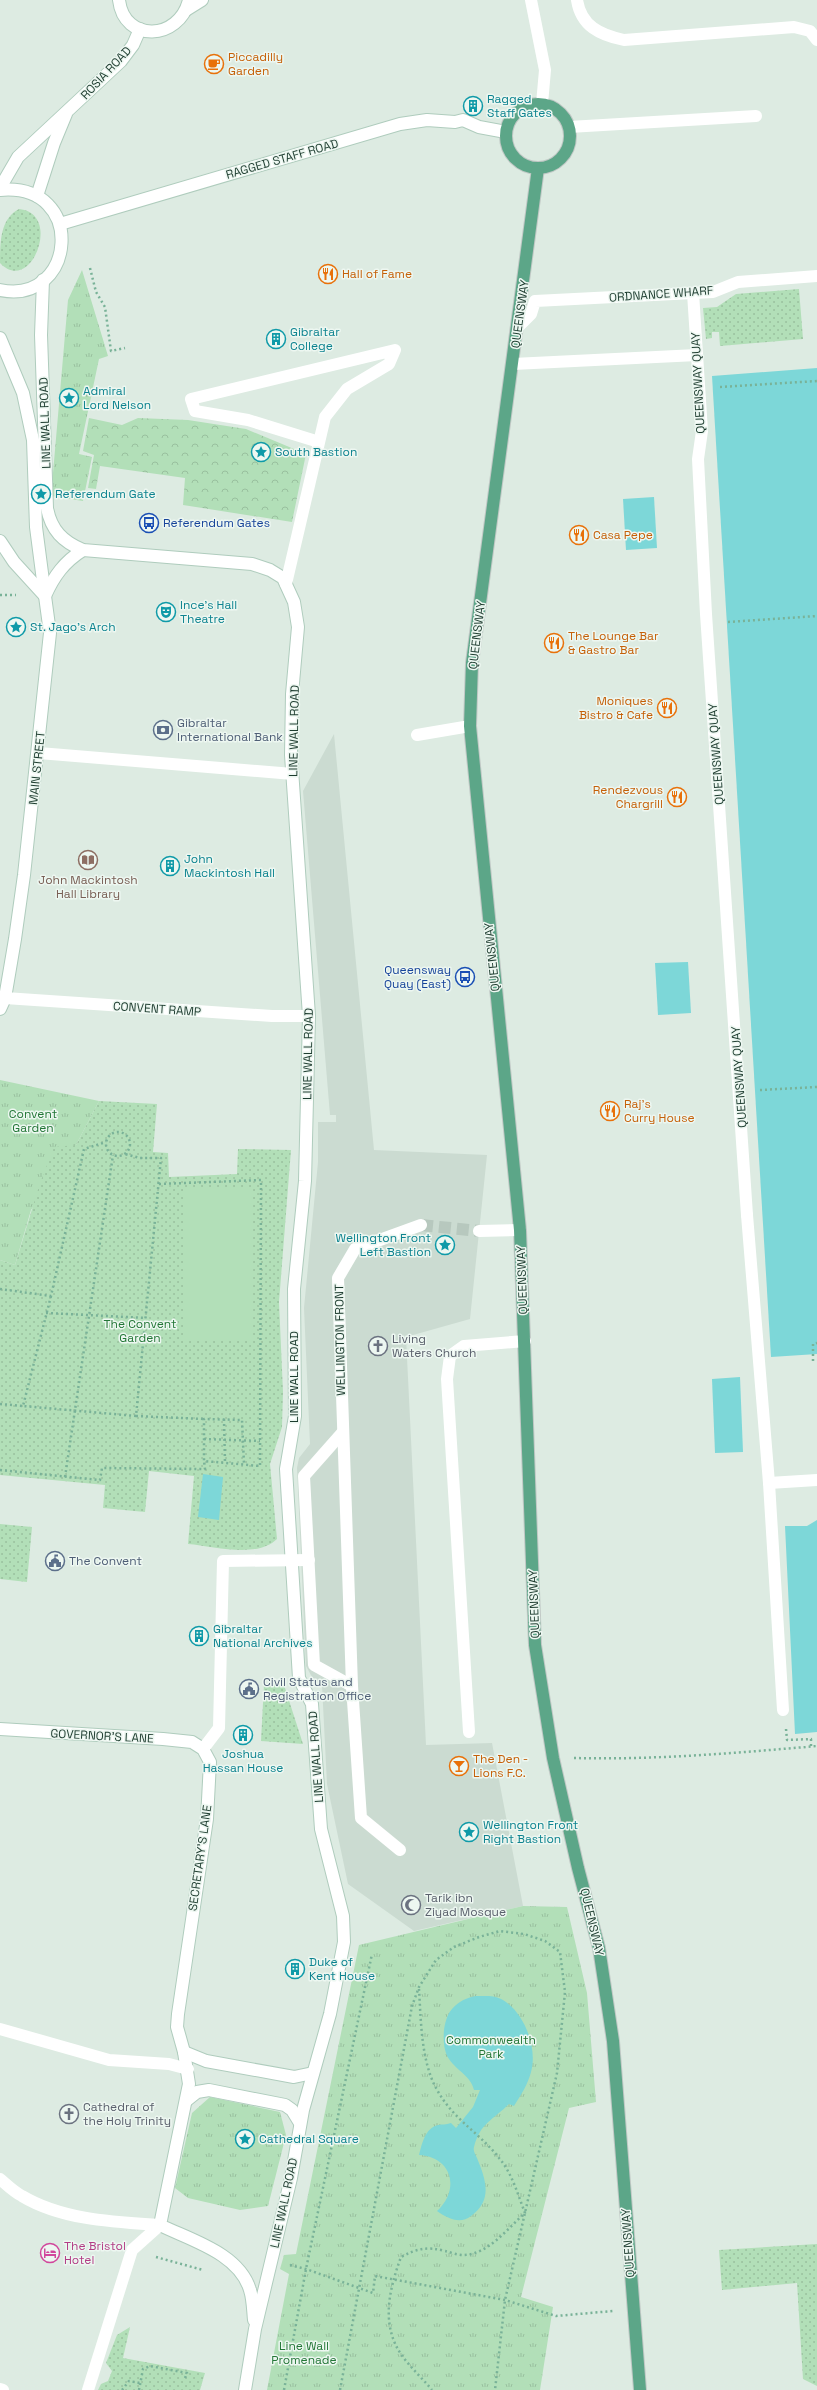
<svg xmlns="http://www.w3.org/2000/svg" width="817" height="2390" viewBox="0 0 817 2390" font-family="'Space Grotesk',sans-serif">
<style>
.built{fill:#cbdbd1}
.grass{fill:url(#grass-tufts)}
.forest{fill:url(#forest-crowns)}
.garden{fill:url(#garden-dots)}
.pitch{fill:#b2dfb8}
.water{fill:#7dd7d8}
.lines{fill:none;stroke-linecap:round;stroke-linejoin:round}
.street-tunnel{stroke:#b7c8be;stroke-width:12;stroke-dasharray:12 6;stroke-linecap:butt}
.secondary-casing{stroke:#afccbd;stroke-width:14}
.primary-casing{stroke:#c0c8c5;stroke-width:14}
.path{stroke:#79b298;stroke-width:2.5;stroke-dasharray:2 3;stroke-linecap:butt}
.lane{stroke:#fff;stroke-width:12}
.street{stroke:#fff;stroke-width:12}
.secondary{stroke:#fff;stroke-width:12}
.primary{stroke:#5ca688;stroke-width:12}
.labels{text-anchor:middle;stroke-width:3;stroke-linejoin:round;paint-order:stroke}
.food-label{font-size:12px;fill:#c56008;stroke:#edf7f1;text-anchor:start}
.street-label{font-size:12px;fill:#1d3c2f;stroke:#edf7f1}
.culture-label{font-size:12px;fill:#0d838f;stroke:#edf7f1;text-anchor:start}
.transit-label{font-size:12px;fill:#164399;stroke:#edf7f1;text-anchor:start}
.service-label{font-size:12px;fill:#4e5e75;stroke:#edf7f1;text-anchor:start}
.education-label{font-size:12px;fill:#785e54;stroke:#edf7f1}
.park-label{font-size:12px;fill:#237737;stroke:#edf7f1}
.worship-label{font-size:12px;fill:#5b616d;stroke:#edf7f1;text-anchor:start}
.hotel-label{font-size:12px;fill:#b23c85;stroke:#edf7f1;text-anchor:start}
</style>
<defs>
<pattern id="grass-tufts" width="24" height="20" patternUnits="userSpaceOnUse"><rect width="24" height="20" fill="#b2dfb8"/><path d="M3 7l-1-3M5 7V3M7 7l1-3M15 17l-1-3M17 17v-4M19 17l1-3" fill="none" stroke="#99c09e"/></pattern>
<pattern id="forest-crowns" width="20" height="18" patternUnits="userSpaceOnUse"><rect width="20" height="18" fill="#b2dfb8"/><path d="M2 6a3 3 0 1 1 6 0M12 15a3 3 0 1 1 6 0" fill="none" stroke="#99c09e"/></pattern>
<pattern id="garden-dots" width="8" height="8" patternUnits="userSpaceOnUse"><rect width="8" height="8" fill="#b2dfb8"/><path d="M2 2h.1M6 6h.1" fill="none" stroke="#99c09e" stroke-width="1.8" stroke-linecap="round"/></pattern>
</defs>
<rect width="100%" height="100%" fill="#ddebe2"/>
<!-- built -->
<path class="built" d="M334,734L374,1150L487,1155L470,1319L406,1337L426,1745L492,1743L523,1906L414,1931L348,1884L327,1784L322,1685L312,1677L306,1666L297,1468L299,1458L310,1444L304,1308L318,1162V1122H336V1115H330L303,791Z"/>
<!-- grass -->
<g class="grass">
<path d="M82,270L108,356L99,359L79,454L92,457L83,501L51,496L68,300Z"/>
<path d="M0,1080L99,1101L76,1145L31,1210L15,1265L0,1260Z"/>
<path d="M523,1906L567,1907L587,1993L596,2102L569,2108L521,2297L553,2307L540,2390H267L289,2274L280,2269L284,2255L296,2254L359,1945Z"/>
<path d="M210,2097L280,2112L286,2135L268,2206L240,2210L188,2198L175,2188L192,2113Z"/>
</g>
<!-- forest -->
<path class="forest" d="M89,418L122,425L138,418L188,420L246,429L306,454L292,522L183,505L185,478L100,466L96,489L88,488L94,455L83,451Z"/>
<!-- garden -->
<g class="garden">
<path d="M19,209C63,213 31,296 0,263C0,242 0,219 19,209Z"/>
<path d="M799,289L803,339L720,346L719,332H712V338L706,339L703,308L717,307L736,294Z"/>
<path d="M99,1101L157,1104L153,1152L168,1153L169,1177L237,1174L238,1149L291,1150L279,1302L283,1392L282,1427L270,1464L277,1539C256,1559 214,1546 188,1544L194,1476L149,1471L145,1512L103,1508L105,1485L0,1475V1260L15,1265L40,1183L54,1147L76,1145Z"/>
<path d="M0,1524L32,1527L27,1582L0,1579Z"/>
<path d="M264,1684L284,1685L303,1744L261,1741Z"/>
<path d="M817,2244V2386L803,2379L797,2283L722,2290L719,2250Z"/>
<path d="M130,2327L123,2358L205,2373L200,2390H98L101,2384L108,2381L112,2371L106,2363L117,2335Z"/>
</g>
<!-- pitch -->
<rect class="pitch" x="183" y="1189" width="69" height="152"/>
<!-- water -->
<g class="water">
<path d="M817,368V1354L771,1357L712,376Z"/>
<path d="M654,497L657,548L626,550L623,499Z"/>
<path d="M688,962L691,1013L658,1015L655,963Z"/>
<path d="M740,1377L743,1452L715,1453L712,1379Z"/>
<path d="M203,1474L223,1477L219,1520L198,1517Z"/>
<path d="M817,1520V1732L795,1734L785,1526H807Z"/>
<path d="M476,1996C484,1996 494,1995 501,1999C524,2011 538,2048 531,2072C528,2084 521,2095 514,2106L509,2104C493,2120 480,2123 474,2147C473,2151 475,2154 477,2158C486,2180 493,2200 471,2216C460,2225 447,2218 437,2211C460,2190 453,2157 419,2155C422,2144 425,2128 438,2125C442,2124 446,2125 451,2123L456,2128L473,2107L480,2090H474C471,2076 457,2071 449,2059C441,2048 442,2020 452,2009C459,2001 466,1998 476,1996Z"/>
</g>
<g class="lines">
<!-- street-tunnel -->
<path class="street-tunnel" d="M421,1225L479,1231"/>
<defs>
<g id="secondary">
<path d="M119,0C124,43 179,41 189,0"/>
<path d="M186,10L202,0"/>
<path d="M0,188L18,157L121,61L133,45L140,29"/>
<path d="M0,190C88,182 76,306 0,290"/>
<path d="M37,196L54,143L66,114"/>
<path d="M60,224L400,124L427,120L455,122L463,120L479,127L506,132"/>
<path d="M43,280L41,335L47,508C51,530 63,542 83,550L252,564L270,570L283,578L294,602L298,627L292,694L291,755L309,1016L305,1181L294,1289L295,1416L286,1469L299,1678L312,1704L321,1829L343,1916L344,1942L330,2014L303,2110L291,2178L255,2329L245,2390"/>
<path d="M0,338L23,393L33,440L36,527L45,596"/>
<path d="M0,541L14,562L45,596L50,633L24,875L15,939L5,998L0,1009"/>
<path d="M45,596C54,576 64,562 83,550"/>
<path d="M0,1729L163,1739L192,1742L203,1749L210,1762L207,1819L178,2014L177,2027L184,2052L189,2084L160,2225C190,2240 239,2253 250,2290C253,2299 253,2310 254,2320"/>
<path d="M184,2052L206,2061L294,2077L313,2073"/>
<path d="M187,2100L197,2092L209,2090L285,2105L292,2110L300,2123"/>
</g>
<g id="primary">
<circle cx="538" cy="136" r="32"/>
<path d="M538,168L472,663L470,726L520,1230L535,1645L553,1758L578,1868L599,1948L613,2041L640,2390"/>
</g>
</defs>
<!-- secondary casing -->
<use href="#secondary" class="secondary-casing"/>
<!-- primary casing -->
<use href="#primary" class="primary-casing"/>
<!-- path -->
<g class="path">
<path d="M90,268L96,292L105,307L111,351L125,348"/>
<path d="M720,387L817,381"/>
<path d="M0,595H16"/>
<path d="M728,622L817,616"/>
<path d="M760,1090L817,1087"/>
<circle cx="118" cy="1144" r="12"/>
<path d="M159,1184L261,1180L260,1466L204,1461V1419L242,1420L244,1464"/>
<path d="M0,1289L51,1296L84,1149L106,1142"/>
<path d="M51,1296L23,1406L136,1416L161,1158H140L125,1154"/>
<path d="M46,1313L146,1318"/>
<path d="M813,1361V1344L817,1343"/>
<path d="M0,1404L23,1406"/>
<path d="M136,1416L204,1419"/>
<path d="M224,1419L225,1463"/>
<path d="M204,1439L260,1441"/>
<path d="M0,1470L100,1480L102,1468L205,1469L204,1461"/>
<path d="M65,1477L113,1155"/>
<path d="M786,1729L787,1740L811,1739V1746"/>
<path d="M574,1758C655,1760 736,1753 817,1746"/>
<path d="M419,1989C421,2021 421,2060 436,2088C453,2120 479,2132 499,2158C512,2173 518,2195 525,2213C508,2228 488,2255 463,2255C457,2255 450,2252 445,2251C427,2246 416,2249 401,2257C389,2290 380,2326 403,2357C412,2369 423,2379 432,2390"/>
<path d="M156,2257L203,2270"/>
<path d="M290,2265L306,2269L373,2293L375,2276L505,2300L556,2316L613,2311"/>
<path d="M122,2390L129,2381L140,2383"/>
<path d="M139,2390L143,2369L150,2366L187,2373L185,2378"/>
<path d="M284,2390L306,2269L372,1954"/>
<path d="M340,2390L412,2006L419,1987L436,1960L454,1947L479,1937L500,1931L524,1934L545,1941L560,1952L565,1992L557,2073L505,2300L495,2390"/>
</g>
<!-- lane -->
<g class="lane">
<path d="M577,0C581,26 600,35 624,40L794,27L810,31L817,40"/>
<path d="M569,127L756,116"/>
<path d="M417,735L470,726"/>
<path d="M747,1215L769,1483L783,1710"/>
<path d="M342,1433L304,1476L314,1665L352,1686"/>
<path d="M769,1483L817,1480"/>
<path d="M469,1732L447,1379L450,1356L464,1346L525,1341"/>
<path d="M0,2389L3,2390"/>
</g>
<!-- street -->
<g class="street">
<path d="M531,0L545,70L542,104"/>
<path d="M693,293L702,431L698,459L706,614L747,1215"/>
<path d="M518,327L531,314L535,301L713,292L738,282L817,276"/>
<path d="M513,364L697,355"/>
<path d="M286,584L325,417L347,389L389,364L395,350L191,399L195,411L248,420L319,442"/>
<path d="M39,753L293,774"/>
<path d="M5,998L272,1016H309"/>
<path d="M479,1231L520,1230"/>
<path d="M203,1749L219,1728L223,1561L309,1560"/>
<path d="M400,1850L361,1818L352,1686L338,1278L355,1249L421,1225"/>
<path d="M0,2029L109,2060L169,2064L188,2069"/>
<path d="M0,2179C7,2185 14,2192 22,2196C62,2220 114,2222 160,2225"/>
<path d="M88,2390L132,2250L160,2225"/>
</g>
<!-- secondary -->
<use href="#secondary" class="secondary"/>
<!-- primary -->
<use href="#primary" class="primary"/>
</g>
<!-- icons -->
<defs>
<symbol id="cafe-ring" viewBox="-11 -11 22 22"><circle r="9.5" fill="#edf7f1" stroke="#e8710a" stroke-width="1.5"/><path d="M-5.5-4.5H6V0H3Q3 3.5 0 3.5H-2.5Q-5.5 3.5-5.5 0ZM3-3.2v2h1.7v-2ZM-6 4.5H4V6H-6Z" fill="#e8710a"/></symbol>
<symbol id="building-ring" viewBox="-11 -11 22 22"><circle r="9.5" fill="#edf7f1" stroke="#0f9aa8" stroke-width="1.5"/><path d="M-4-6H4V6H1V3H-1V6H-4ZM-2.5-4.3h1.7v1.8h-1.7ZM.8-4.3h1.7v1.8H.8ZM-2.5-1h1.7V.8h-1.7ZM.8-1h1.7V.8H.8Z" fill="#0f9aa8"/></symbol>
<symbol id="restaurant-ring" viewBox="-11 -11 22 22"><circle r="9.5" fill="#edf7f1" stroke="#e8710a" stroke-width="1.5"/><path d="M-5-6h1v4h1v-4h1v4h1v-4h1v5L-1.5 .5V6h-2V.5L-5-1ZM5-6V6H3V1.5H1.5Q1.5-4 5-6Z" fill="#e8710a"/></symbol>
<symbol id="sight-ring" viewBox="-11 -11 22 22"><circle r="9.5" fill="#edf7f1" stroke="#0f9aa8" stroke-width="1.5"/><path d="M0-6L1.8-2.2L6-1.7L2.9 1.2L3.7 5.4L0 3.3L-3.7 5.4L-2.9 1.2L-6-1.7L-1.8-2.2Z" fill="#0f9aa8"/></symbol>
<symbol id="bus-ring" viewBox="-11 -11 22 22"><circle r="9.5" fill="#edf7f1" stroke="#1a4fb4" stroke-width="1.5"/><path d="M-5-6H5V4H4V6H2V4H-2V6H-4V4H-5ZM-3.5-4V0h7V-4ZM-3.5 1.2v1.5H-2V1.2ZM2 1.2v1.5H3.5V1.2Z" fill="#1a4fb4"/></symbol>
<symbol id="theatre-ring" viewBox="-11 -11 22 22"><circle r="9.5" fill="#edf7f1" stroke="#0f9aa8" stroke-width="1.5"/><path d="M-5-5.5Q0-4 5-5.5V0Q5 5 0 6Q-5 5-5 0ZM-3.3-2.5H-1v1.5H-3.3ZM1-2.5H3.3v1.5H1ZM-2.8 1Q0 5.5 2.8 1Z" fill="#0f9aa8"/></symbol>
<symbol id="bank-ring" viewBox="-11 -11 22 22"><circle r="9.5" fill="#edf7f1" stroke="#5c6f8a" stroke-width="1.5"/><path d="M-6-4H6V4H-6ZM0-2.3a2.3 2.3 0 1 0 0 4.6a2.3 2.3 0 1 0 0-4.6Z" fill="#5c6f8a"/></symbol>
<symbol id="library-ring" viewBox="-11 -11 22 22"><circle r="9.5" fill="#edf7f1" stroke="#8d6e63" stroke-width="1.5"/><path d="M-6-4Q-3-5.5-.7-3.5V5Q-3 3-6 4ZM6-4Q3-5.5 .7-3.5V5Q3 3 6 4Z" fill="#8d6e63"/></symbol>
<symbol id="church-ring" viewBox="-11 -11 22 22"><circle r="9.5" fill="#edf7f1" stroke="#6b7280" stroke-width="1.5"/><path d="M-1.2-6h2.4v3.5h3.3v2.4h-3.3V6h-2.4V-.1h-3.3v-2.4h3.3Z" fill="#6b7280"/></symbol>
<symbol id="civic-ring" viewBox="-11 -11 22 22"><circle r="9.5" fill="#edf7f1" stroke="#5c6f8a" stroke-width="1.5"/><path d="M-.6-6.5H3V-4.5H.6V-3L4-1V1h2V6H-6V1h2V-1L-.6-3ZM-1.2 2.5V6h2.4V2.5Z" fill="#5c6f8a"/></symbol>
<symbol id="bar-ring" viewBox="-11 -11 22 22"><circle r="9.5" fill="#edf7f1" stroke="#e8710a" stroke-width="1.5"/><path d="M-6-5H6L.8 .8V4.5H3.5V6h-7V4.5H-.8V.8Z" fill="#e8710a"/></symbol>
<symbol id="mosque-ring" viewBox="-11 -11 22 22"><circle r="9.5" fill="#edf7f1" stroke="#6b7280" stroke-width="1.5"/><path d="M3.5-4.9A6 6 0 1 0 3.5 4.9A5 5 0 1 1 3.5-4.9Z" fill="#6b7280"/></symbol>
<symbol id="hotel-ring" viewBox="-11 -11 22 22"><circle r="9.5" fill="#edf7f1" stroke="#d1479c" stroke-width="1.5"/><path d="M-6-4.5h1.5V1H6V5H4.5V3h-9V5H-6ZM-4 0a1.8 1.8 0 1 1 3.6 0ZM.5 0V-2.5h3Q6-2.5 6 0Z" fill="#d1479c"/></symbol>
</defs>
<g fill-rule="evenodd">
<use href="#cafe-ring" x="203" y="53" width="22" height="22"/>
<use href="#building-ring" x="462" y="95" width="22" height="22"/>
<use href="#restaurant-ring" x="317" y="263" width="22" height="22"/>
<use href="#building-ring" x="265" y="328" width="22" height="22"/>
<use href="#sight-ring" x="58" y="387" width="22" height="22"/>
<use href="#sight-ring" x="250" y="441" width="22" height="22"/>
<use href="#sight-ring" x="30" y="483" width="22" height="22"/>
<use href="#bus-ring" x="138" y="512" width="22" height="22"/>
<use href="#restaurant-ring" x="568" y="524" width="22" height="22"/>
<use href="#theatre-ring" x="155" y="601" width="22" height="22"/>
<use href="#sight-ring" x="5" y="616" width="22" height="22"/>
<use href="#restaurant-ring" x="543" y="632" width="22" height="22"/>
<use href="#restaurant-ring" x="656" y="697" width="22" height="22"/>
<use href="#bank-ring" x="152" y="719" width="22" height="22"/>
<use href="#restaurant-ring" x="666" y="786" width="22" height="22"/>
<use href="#library-ring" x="77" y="849" width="22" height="22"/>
<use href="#building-ring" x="159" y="855" width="22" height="22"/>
<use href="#bus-ring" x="454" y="966" width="22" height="22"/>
<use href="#restaurant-ring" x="599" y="1100" width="22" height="22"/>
<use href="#sight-ring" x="434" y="1234" width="22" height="22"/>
<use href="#church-ring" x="367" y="1335" width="22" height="22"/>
<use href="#civic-ring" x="44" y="1550" width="22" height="22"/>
<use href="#building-ring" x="188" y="1625" width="22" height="22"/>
<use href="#civic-ring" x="238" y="1678" width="22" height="22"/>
<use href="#building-ring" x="232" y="1724" width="22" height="22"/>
<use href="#bar-ring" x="448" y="1755" width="22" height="22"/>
<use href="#sight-ring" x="458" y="1821" width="22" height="22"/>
<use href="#mosque-ring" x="400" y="1894" width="22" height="22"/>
<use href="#building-ring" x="284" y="1958" width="22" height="22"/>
<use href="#church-ring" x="58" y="2103" width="22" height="22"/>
<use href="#sight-ring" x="234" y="2128" width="22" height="22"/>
<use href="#hotel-ring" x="39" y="2242" width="22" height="22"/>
</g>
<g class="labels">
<!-- food labels -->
<g class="food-label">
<text x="228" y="61">Piccadilly<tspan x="228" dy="14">Garden</tspan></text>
<text x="342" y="278">Hall of Fame</text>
<text x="593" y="539">Casa Pepe</text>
<text x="568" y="640">The Lounge Bar<tspan x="568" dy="14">&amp; Gastro Bar</tspan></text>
<text x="653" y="705" text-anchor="end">Moniques<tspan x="653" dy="14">Bistro &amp; Cafe</tspan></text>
<text x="663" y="794" text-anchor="end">Rendezvous<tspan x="663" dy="14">Chargrill</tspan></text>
<text x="624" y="1108">Raj's<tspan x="624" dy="14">Curry House</tspan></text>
<text x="473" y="1763">The Den -<tspan x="473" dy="14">Lions F.C.</tspan></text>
</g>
<!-- street labels -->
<g class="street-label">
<text transform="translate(106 73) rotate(-47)" y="4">ROSIA ROAD</text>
<text transform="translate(282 159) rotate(-16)" y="4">RAGGED STAFF ROAD</text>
<text transform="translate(661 294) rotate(-4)" y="4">ORDNANCE WHARF</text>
<text transform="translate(520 314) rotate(-82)" y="4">QUEENSWAY</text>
<text transform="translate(698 383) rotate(-93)" y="4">QUEENSWAY QUAY</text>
<text transform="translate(45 423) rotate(-92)" y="4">LINE WALL ROAD</text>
<text transform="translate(477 635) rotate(-83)" y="4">QUEENSWAY</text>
<text transform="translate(294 731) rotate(-89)" y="4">LINE WALL ROAD</text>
<text transform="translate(716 754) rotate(-94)" y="4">QUEENSWAY QUAY</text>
<text transform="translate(37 768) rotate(-84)" y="4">MAIN STREET</text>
<text transform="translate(492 957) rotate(-96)" y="4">QUEENSWAY</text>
<text transform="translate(157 1009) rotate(4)" y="4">CONVENT RAMP</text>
<text transform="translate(308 1054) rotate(-89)" y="4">LINE WALL ROAD</text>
<text transform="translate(739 1077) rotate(-94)" y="4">QUEENSWAY QUAY</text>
<text transform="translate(522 1280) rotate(-92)" y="4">QUEENSWAY</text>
<text transform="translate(340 1340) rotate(-91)" y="4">WELLINGTON FRONT</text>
<text transform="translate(294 1377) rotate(-90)" y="4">LINE WALL ROAD</text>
<text transform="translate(534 1604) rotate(-92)" y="4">QUEENSWAY</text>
<text transform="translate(102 1736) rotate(3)" y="4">GOVERNOR'S LANE</text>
<text transform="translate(316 1757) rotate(-94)" y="4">LINE WALL ROAD</text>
<text transform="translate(200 1858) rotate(-82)" y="4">SECRETARY'S LANE</text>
<text transform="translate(592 1922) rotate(77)" y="4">QUEENSWAY</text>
<text transform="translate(284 2203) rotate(-78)" y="4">LINE WALL ROAD</text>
<text transform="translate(628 2243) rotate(-94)" y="4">QUEENSWAY</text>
</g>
<!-- culture labels -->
<g class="culture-label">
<text x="487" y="103">Ragged<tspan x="487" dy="14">Staff Gates</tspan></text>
<text x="290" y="336">Gibraltar<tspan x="290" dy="14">College</tspan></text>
<text x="83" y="395">Admiral<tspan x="83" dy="14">Lord Nelson</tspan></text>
<text x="275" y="456">South Bastion</text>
<text x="55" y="498">Referendum Gate</text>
<text x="180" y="609">Ince's Hall<tspan x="180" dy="14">Theatre</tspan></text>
<text x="30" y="631">St. Jago's Arch</text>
<text x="184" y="863">John<tspan x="184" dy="14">Mackintosh Hall</tspan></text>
<text x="431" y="1242" text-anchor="end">Wellington Front<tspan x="431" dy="14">Left Bastion</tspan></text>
<text x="213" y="1633">Gibraltar<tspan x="213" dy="14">National Archives</tspan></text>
<text x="243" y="1758" text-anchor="middle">Joshua<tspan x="243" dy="14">Hassan House</tspan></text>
<text x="483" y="1829">Wellington Front<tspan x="483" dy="14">Right Bastion</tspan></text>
<text x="309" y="1966">Duke of<tspan x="309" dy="14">Kent House</tspan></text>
<text x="259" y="2143">Cathedral Square</text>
</g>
<!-- transit labels -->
<g class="transit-label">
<text x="163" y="527">Referendum Gates</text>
<text x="451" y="974" text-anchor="end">Queensway<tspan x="451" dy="14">Quay (East)</tspan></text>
</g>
<!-- service labels -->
<g class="service-label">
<text x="177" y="727">Gibraltar<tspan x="177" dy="14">International Bank</tspan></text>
<text x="69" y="1565">The Convent</text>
<text x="263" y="1686">Civil Status and<tspan x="263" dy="14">Registration Office</tspan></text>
</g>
<!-- education labels -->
<g class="education-label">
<text x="88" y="884">John Mackintosh<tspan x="88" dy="14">Hall Library</tspan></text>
</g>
<!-- park labels -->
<g class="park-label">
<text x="33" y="1118">Convent<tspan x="33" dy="14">Garden</tspan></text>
<text x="140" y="1328">The Convent<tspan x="140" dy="14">Garden</tspan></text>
<text x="491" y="2044">Commonwealth<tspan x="491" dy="14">Park</tspan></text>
<text x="304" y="2350">Line Wall<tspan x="304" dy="14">Promenade</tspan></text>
</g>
<!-- worship labels -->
<g class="worship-label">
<text x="392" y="1343">Living<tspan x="392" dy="14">Waters Church</tspan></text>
<text x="425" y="1902">Tarik ibn<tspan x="425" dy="14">Ziyad Mosque</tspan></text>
<text x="83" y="2111">Cathedral of<tspan x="83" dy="14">the Holy Trinity</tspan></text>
</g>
<!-- hotel labels -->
<g class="hotel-label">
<text x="64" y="2250">The Bristol<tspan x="64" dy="14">Hotel</tspan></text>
</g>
</g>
</svg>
